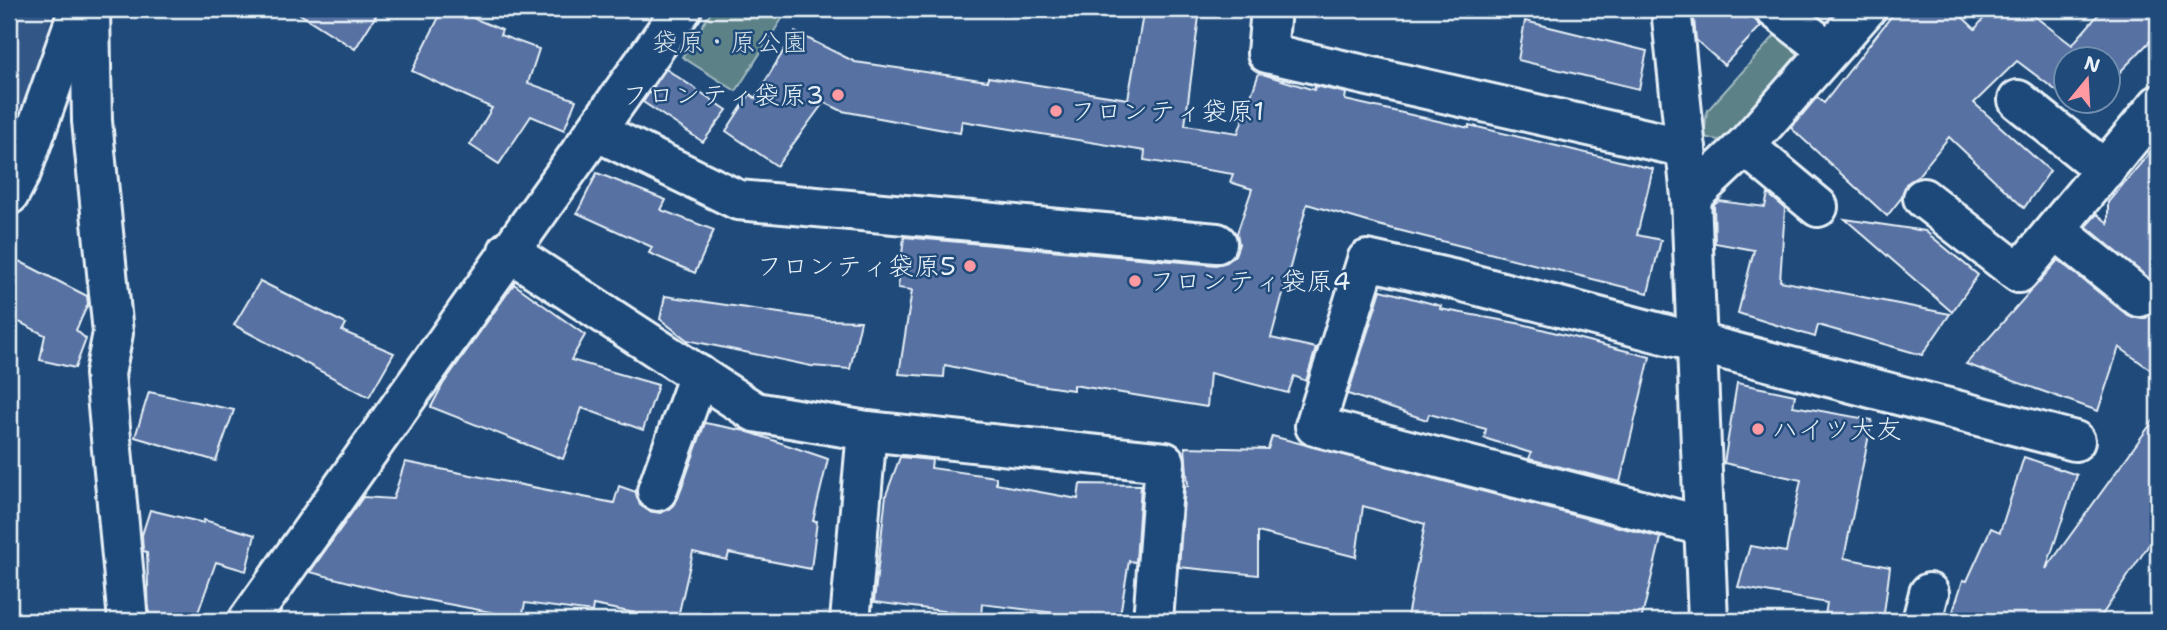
<svg xmlns="http://www.w3.org/2000/svg" width="2167" height="630" viewBox="0 0 2167 630" font-family="'Shantell Sans','Klee One',sans-serif">
<style>
.built{fill:#305686}
.green{fill:#5c8288;stroke:#a2bac0;stroke-width:2}
.building{fill:#5771a2;stroke:#e8f1f8;stroke-width:2}
.lines{fill:none;stroke-linecap:round;stroke-linejoin:round}
.minor-casing{stroke:#e8f1f8;stroke-width:44}
.minor{stroke:#1f4a7a;stroke-width:38}
.poi-dot{fill:#ff9aa2;stroke:#1f4a7a;stroke-width:2.5}
.labels{text-anchor:middle;stroke-width:5;stroke-linejoin:round;paint-order:stroke}
.park-label{font-size:26px;fill:#d3e0e7;stroke:#1f4a7a}
.poi-label{font-size:26px;fill:#e8f1f8;stroke:#1f4a7a;text-anchor:start}
</style>
<rect width="100%" height="100%" fill="#1f4a7a"/>
<filter id="ink" filterUnits="userSpaceOnUse"><feTurbulence type="fractalNoise" baseFrequency=".0143" numOctaves="2"/><feDisplacementMap in="SourceGraphic" scale="14" xChannelSelector="R" yChannelSelector="G"/><feConvolveMatrix kernelMatrix="1 2 1 2 8 2 1 2 1" color-interpolation-filters="sRGB"/></filter>
<g filter="url(#ink)">
<!-- built -->
<path class="built" d="M9,9H51L44,52L9,138Z"/>
<!-- green -->
<g class="green">
<path d="M713,9L787,11L736,91L682,57Z"/>
<path d="M1778,32L1802,49L1723,141L1704,137L1707,111Z"/>
</g>
<!-- building -->
<g class="building">
<path d="M292,9H380L355,49Z"/>
<path d="M443,9H452L502,30L500,35L539,49L528,83L576,100L564,130L531,116L499,164L470,145L492,108L412,71Z"/>
<path d="M1144,9H1200L1185,125L1238,133L1259,73L1314,90L1315,86L1346,93L1345,100L1469,128V125L1653,169L1637,235L1661,240L1648,293L1378,225L1307,204L1271,338L1316,348L1306,381L1294,376L1288,393L1210,373L1207,407L1073,385V390L1032,384L945,365L944,377L899,374L912,290L898,288L904,237L1216,265L1227,262L1235,255L1239,244L1237,233L1252,189L1230,182L1233,174L1144,160L1145,151L962,121L960,133L842,111L824,102L777,166L726,131L750,94L755,98L795,32L855,62L988,81V77L1128,99Z"/>
<path d="M1693,9H1744L1761,26L1724,65L1696,40Z"/>
<path d="M1897,9H1954L1975,29L1991,9H2025L2072,45L2103,9H2158V33L2112,80L2108,89V60H2066V98L2017,61L1974,103L2050,171L2024,208L1949,137L1917,177L1906,184L1902,197L1887,216L1791,128L1817,97L1824,103Z"/>
<path d="M1525,21L1647,51L1639,89L1518,60Z"/>
<path d="M666,69L727,110L703,142L643,102Z"/>
<path d="M2070,102H2097L2091,109H2079Z"/>
<path d="M2158,143V287L2086,226L2097,214L2108,223V202Z"/>
<path d="M597,173L666,200L661,210L714,230L695,273L649,253L652,247L577,213Z"/>
<path d="M1768,194L1785,208L1780,281L1950,314L1922,355L1818,325L1815,337L1738,313L1754,250L1715,243L1714,205L1719,201L1765,207Z"/>
<path d="M1845,219L1925,231L1978,275L1952,312Z"/>
<path d="M9,256L87,296L88,304L76,330L86,339L75,368L40,360L45,335L9,317Z"/>
<path d="M2058,260L2126,314L2135,318H2146L2158,306V375L2119,347L2098,411L1966,364Z"/>
<path d="M260,281L346,324L342,331L394,353L369,397L234,325Z"/>
<path d="M514,284L585,335L571,360L658,385L643,430L582,408L563,459L431,407L443,384Z"/>
<path d="M1381,290L1441,306L1440,309L1522,324L1650,357L1620,482L1529,459L1531,453L1484,438L1486,429L1429,414L1427,420L1348,394Z"/>
<path d="M665,296L827,320L861,321L850,369L811,366L687,340L660,319Z"/>
<path d="M1737,383L1795,395L1793,406L1872,420L1844,558L1890,567L1883,621H1824L1827,603L1738,587L1750,546L1786,552L1801,480L1724,463Z"/>
<path d="M149,392L234,410L216,461L135,437Z"/>
<path d="M2158,414V531L2098,621H1950L1963,580L1967,581L1991,528L2000,532L2024,457L2077,475L2046,569Z"/>
<path d="M705,423L746,431L828,459L813,521H817L811,569L729,553L727,560L693,552L677,621L593,605L592,612L525,603L522,618L400,595L310,572L363,497L393,499L405,462L614,503L619,486L636,492L640,505L649,511L660,513L671,508L678,498Z"/>
<path d="M1272,436L1661,538L1641,621H1440L1407,617L1425,524L1363,506L1356,557L1258,532V575L1179,567L1185,486H1188L1185,447L1268,449Z"/>
<path d="M900,457L932,460L931,468L996,477V484L1078,499L1080,484L1141,485L1136,562L1129,561L1119,621L982,604L981,616L874,602L886,495Z"/>
<path d="M150,510L204,523V520L255,535L246,571L216,562L195,621H149L147,552L143,551L142,535Z"/>
</g>
<g class="lines">
<defs>
<g id="minor">
<path d="M90,9L92,121L113,333L105,374L128,621"/>
<path d="M1271,9L1267,53L1686,148"/>
<path d="M1671,9L1691,197L1708,621"/>
<path d="M1775,9L1828,50"/>
<path d="M2018,100L2105,170"/>
<path d="M596,131L738,200L1217,243"/>
<path d="M1745,146L1818,207"/>
<path d="M9,195L22,170L79,9"/>
<path d="M1691,197L1745,146L1866,9"/>
<path d="M1923,198L2019,273L2158,105"/>
<path d="M2056,230L2139,297"/>
<path d="M508,251L755,412L867,431L1165,462L1153,621"/>
<path d="M657,491L699,375"/>
<path d="M1703,526L1315,426L1367,260L1456,280L2075,441"/>
<path d="M248,621L682,9"/>
<path d="M850,621L867,431"/>
<path d="M1922,621L1929,593"/>
</g>
</defs>
<!-- minor casing -->
<use href="#minor" class="minor-casing"/>
<!-- minor -->
<use href="#minor" class="minor"/>
</g>
</g>
<!-- markers -->
<g class="poi-dot">
<circle cx="838" cy="95" r="7"/>
<circle cx="1056" cy="111" r="7"/>
<circle cx="970" cy="266" r="7"/>
<circle cx="1135" cy="281" r="7"/>
<circle cx="1758" cy="429" r="7"/>
</g>
<g class="labels">
<!-- park labels -->
<g class="park-label">
<text x="730" y="51">袋原・原公園</text>
</g>
<!-- poi labels -->
<g class="poi-label">
<text x="824" y="104" text-anchor="end">フロンティ袋原3</text>
<text x="1070" y="120">フロンティ袋原1</text>
<text x="956" y="275" text-anchor="end">フロンティ袋原5</text>
<text x="1149" y="290">フロンティ袋原4</text>
<text x="1772" y="438">ハイツ大友</text>
</g>
</g>
<!-- margin -->
<rect width="2167" height="630" fill="none" stroke="#1f4a7a" stroke-width="35"/>
<rect x="18" y="18" width="2132" height="595" fill="none" stroke="#e8f1f8" stroke-width="2.5" filter="url(#ink)"/>
<!-- north arrow -->
<g transform="translate(2087 80) rotate(18)"><circle r="33" fill="#1f4a7a" stroke="#6f8dac" stroke-width="2"/>
<path d="M0-5L12 26L0 18L-12 26Z" fill="#ff9aa2"/>
<text y="-10" font-size="19" font-weight="bold" text-anchor="middle" fill="#e8f1f8">N</text>
</g>
</svg>
